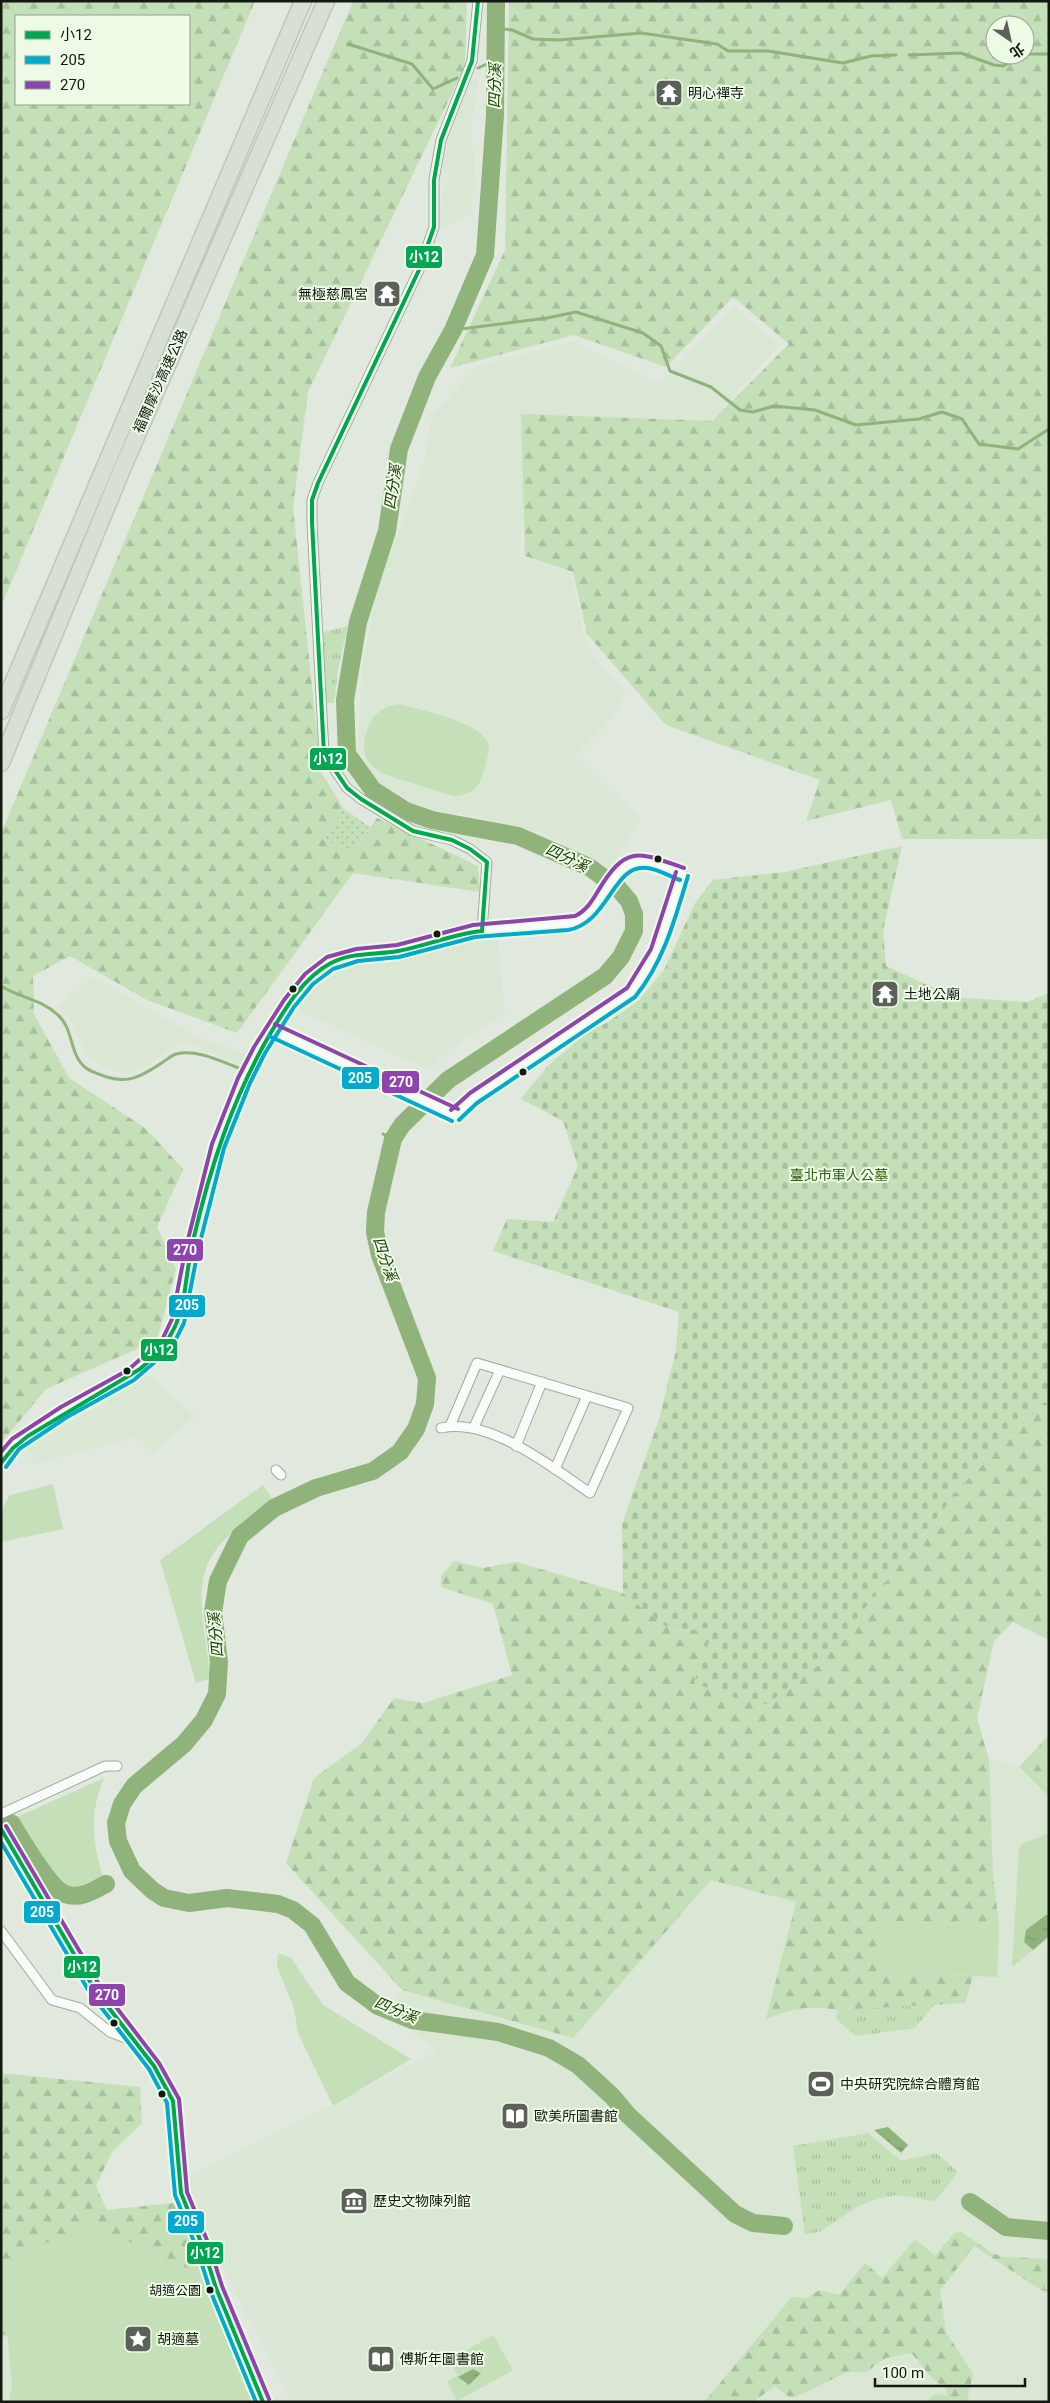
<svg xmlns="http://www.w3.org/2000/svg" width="1050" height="2403" viewBox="0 0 1050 2403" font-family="Roboto,'Noto Sans TC',sans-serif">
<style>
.built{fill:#dae7d4}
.grass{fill:url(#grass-tufts)}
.forest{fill:url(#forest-firs);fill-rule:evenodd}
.wetland{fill:url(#wetland-marsh)}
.cemetery{fill:url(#cemetery-stones)}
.park{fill:#c5dfb8}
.garden{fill:url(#garden-dots)}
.water{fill:url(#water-ripples)}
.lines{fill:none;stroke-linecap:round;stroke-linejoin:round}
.stream{stroke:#90b27b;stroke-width:3}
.river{stroke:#90b27b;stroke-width:18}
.minor-casing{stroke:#a3a9a1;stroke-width:11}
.motorway-casing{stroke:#c1c4bf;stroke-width:19}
.minor{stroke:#fafcfa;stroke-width:9}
.motorway{stroke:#d7e0d2;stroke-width:16}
.bus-1-casing{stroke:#edfae6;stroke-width:8}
.bus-2-casing{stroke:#edfae6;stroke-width:8}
.bus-3-casing{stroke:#edfae6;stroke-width:8}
.bus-1{stroke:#00a651;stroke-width:4}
.bus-2{stroke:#00a9ce;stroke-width:4}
.bus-3{stroke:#8e44ad;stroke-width:4}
.bus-dot{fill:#131811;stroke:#edfae6;stroke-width:2}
.labels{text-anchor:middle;stroke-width:4;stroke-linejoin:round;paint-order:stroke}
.bus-label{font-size:13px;fill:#131811;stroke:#edfae6;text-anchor:end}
.poi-label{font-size:14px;fill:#131811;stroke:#edfae6;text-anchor:start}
.street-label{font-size:14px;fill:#131811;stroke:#edfae6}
.park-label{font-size:14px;fill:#366114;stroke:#edfae6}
.water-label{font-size:15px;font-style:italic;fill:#1b3902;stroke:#edfae6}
.line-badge{stroke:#edfae6;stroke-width:2}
.badge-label{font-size:14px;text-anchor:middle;font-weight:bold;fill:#fff}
</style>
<defs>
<pattern id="grass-tufts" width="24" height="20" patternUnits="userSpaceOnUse" patternTransform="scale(1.25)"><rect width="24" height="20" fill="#c5dfb8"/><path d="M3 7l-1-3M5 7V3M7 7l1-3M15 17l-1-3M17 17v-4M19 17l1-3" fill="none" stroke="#a8bf9d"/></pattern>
<pattern id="forest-firs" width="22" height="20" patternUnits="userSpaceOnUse" patternTransform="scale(1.25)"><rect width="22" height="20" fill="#c5dfb8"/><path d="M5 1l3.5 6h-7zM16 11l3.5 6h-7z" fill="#a8bf9d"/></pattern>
<pattern id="wetland-marsh" width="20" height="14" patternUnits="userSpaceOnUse" patternTransform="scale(1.25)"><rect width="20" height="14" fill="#c5dfb8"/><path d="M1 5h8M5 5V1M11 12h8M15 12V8" fill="none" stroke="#a8bf9d"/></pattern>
<pattern id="cemetery-stones" width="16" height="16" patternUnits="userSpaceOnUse" patternTransform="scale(1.25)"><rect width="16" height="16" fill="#c5dfb8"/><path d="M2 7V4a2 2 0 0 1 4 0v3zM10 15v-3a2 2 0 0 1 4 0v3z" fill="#a8bf9d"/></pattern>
<pattern id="garden-dots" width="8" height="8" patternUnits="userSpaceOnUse" patternTransform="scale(1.25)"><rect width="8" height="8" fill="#c5dfb8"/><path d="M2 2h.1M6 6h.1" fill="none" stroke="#a8bf9d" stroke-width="1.8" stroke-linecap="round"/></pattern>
<pattern id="water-ripples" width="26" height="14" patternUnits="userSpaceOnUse" patternTransform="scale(1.25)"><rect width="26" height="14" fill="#90b27b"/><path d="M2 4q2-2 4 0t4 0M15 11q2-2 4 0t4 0" fill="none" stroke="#7b9869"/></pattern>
</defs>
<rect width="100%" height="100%" fill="#e1e8de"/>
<!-- built -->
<g class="built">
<path d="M471,80H478L471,129L474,163L472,214L440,228L442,190L445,189L449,175L442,168L443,162L450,134Z"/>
<path d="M734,306L779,345L705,428L531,429L519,556L571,573L583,632L595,658L626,692L613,717L575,756L641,819L609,871L543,833L478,817L430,810L400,798L381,786L357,757L362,670L378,586L423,467L432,415L478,366L572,341L660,384Z"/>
<path d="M497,937L505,1014L462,1040L437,1061L430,1070L296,1009L314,985L336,971L361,963L401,958L463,942Z"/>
<path d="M93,977L192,1034L246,1055L244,1060L239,1065L186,1042L171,1048L150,1064L124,1075L89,1059L70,1019L58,1008Z"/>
<path d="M149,1376L195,1416L153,1452L137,1437L32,1464L28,1448Z"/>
<path d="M844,1722L1019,1767L1049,1797V2402H291L179,2182L438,2051L386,2011L402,1990L573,2038L711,1880L796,1902Z"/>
<path d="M1,2336L8,2337L12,2385L9,2402H1Z"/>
</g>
<!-- grass -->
<g class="grass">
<path d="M348,626L338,670L334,703H326L323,632Z"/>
<path d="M935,2004L915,2028L856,2036L836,2019L837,2010Z"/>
<path d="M868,2133L901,2161L936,2153L958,2172L935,2201L896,2195L881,2198L860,2205L821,2231L805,2235L793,2146Z"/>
</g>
<!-- forest -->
<g class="forest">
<path d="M1,1H255L1,607ZM189,16V104H16V16Z"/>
<path d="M353,1H467L465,66L308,392L293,507L321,772L343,808L324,839L353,852L377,818L478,866L480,892L353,873L237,1033L147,1000L70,956L33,976L34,1014L69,1078L145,1128L183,1169L157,1227L176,1269L157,1340L46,1389L1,1443V833Z"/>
<path d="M509,1H1049V839H902L891,800L806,821L820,780L666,725L587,634L573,572L525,556L521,414L712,421L789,344L733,297L666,367L574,335L450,368L505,250ZM995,25H1025V55H995Z"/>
<path d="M1049,1404V1644L1047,1639L1013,1622L994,1641L977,1718L989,1760L993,1876L999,1925L882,1921L879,1972L973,1976L965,2003L837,2010C811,2004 790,2009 766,2019L796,1902L711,1880L573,2038L402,1990L286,1863L314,1778L362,1743L394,1698L423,1703L512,1675L493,1604L441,1587V1576L454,1561L483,1568L516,1562L623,1593L673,1632L715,1627L816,1667L835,1646L966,1481L1041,1406Z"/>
<path d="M1049,1735V1797L1019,1767Z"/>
<path d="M1,2073L140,2087L142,2123L112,2152L96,2186L107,2210L182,2202L213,2301L9,2402L12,2385L8,2337L1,2336Z"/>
<path d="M960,2231L992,2253L1003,2257L1049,2259V2273H1046L1038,2288L974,2246L940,2291L946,2332L973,2374L967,2402H947L946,2388C929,2380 925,2366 911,2353L886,2358L866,2372H847L796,2397H789L775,2386L753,2402H704L792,2297L807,2298L819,2290L839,2295L865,2263L882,2278L915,2239L935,2256L954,2233Z"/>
</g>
<!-- wetland -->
<path class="wetland" d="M1046,2273H1049V2295L1038,2288Z"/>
<!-- cemetery -->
<path class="cemetery" d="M902,846L883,931L886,966L953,997L1027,1002L1049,993V1404L1041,1406L966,1481L835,1646L816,1667L767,1704L742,1700L694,1683L714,1627L673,1632L623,1593L622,1524L659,1419L676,1351L679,1312L493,1251L507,1219L553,1222L578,1166L563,1121L521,1099L547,1067L586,1033L610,1021L639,1000L664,970L695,903L713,880L785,872Z"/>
<!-- park -->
<g class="park">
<path d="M399,704C419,710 488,723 489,747C489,756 484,768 482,776C479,790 465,796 453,796C438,791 423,787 409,782C380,774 354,765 368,728C374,713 384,706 399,704Z"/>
<path d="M53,1484L63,1529L1,1542V1511L10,1495Z"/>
<path d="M263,1485L272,1499C252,1516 228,1532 213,1554C191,1585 207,1641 211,1678L196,1683L160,1560Z"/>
<path d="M104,1778C89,1816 92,1838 103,1877L52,1910L4,1823Z"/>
<path d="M1047,1834L1049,1835V1938L1012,1967L1019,1849L1022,1844Z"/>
<path d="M881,1921L999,1925L997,1977L879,1972Z"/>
<path d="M278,1953L291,1958L323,2005L411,2059L333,2106L298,2033L294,2008L277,1966Z"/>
<path d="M89,2223L202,2275L258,2402H9L12,2385L8,2337L1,2327V2264Z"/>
<path d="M493,2335L513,2370L457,2401L447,2382L458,2375L449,2360Z"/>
<path d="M934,2394L947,2396V2402H927Z"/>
</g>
<!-- garden -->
<path class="garden" d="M343,808L370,827L353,852L324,839Z"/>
<!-- water -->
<g class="water">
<path d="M1046,1915H1049V1936L1033,1950L1024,1942L1026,1930Z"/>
<path d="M888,2127L908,2145L901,2153L874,2130Z"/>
<path d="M473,2369L481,2373L469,2385L458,2377Z"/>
</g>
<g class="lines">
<!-- stream -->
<g class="stream">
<path d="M497,28L512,30L533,39L559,40L641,33L717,44L728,51H768L843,63L871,56L896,55"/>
<path d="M348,44L412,64L433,89L457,78"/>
<path d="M1025,54H1049"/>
<path d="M909,55L961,53L994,65L1003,66L1023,55"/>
<path d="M478,68L496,60"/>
<path d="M453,330L547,318L576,312L643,333L661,346L670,371L711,387L740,410L753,412L774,406L815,410L856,425L919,419L942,412L962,419L979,444L1018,449L1049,429"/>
<path d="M1,986C20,998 41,999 58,1015C74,1029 69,1055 86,1068C91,1072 101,1075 107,1077C128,1084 142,1076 160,1064C165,1061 170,1056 176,1054C197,1049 220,1061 239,1068"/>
<path d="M383,1134L393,1139"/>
</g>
<!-- river -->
<g class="river">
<path d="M496,1L495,115L485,255L453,330L427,377L399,449L387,531L358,622L345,700L347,754L373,790L406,811L432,820L518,836L589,867L618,888L629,901L634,914V931L621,957L605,976L448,1080L402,1125L393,1139L376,1212L375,1232L380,1255L427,1378L425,1404L416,1429L400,1452L373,1471L316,1488L274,1508L240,1536L218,1581L213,1612L219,1662L217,1694L204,1720L184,1744L134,1786L122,1804L116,1823L118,1841L132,1871L152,1890L164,1898L189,1903L227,1898L278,1904L293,1910L312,1925L347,1983L378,2006L412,2020L498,2032L549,2048L578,2065L612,2096L628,2115L735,2214L753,2223L784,2226"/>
<path d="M11,1823C22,1840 49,1888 65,1894C79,1900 95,1890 106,1884"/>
<path d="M970,2202L1006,2227L1049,2231"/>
</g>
<defs>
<g id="minor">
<path d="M478,1L472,61L441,140L434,180V227L419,270L318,483L312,500V522L324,754L347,788L361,799L413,831L452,840L470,849L487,862L482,931"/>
<path d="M474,1427L500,1370"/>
<path d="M441,1428C489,1417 552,1467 590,1493L628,1408L477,1363L450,1426"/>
<path d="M516,1446L542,1382"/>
<path d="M1,1463C11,1446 24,1438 40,1428C78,1403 140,1379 166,1344C182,1323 183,1294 188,1269C192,1250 196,1232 201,1213C206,1191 211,1168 218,1146C234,1099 285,982 331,962C353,953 377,956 400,951C424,945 447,937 472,932C502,925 536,927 568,924C574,923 580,921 585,917C607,902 611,858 645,861C656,862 670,870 682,874C669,917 661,959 631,993L473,1098L455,1115L272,1030"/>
<path d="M555,1469L587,1396"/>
<path d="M276,1470L281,1475"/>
<path d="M1,1814L105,1766H117"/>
<path d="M1,1829L95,1990L154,2066L173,2101L181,2193L203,2247L216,2288L242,2354L263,2402"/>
<path d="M1,1931L52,2000L80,2008L110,2032L136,2042"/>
</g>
<g id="motorway">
<path d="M1,711L303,1"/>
<path d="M1,763L123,467L326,1"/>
</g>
</defs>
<!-- minor casing -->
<use href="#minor" class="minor-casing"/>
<!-- motorway casing -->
<use href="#motorway" class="motorway-casing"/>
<!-- minor -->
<use href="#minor" class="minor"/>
<!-- motorway -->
<use href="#motorway" class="motorway"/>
<defs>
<g id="bus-1">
<path d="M478,1L472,61L441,140L434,180V227L419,270L318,483L312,500V522L324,754L347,788L361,799L413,831L452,840L470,849L487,862L482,931"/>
<path d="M1,1463L13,1448L28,1436L140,1369C191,1326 180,1299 193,1241C210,1168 232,1099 270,1034C286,1007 303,978 331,963C352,952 376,955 398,951C426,946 453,934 482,931"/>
<path d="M1,1829L95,1990L154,2066L173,2101L181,2193L203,2247L216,2288L263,2402"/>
</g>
<g id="bus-2">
<path d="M269,1036L452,1121"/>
<path d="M459,1120L477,1103L635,997C664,961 675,919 688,876"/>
<path d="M6,1467L19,1449L67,1417L134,1380L172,1347L184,1323L198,1250L224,1148L250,1083L265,1053L294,1007L313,984L333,969L358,961L399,957L475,937L568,930C609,923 613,863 647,868C658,869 669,876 680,880"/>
<path d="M1,1842L90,1993L149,2069L167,2103L175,2195L197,2249L210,2290L256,2402"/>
</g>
<g id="bus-3">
<path d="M275,1024L458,1109"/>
<path d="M451,1110L470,1093L627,988L651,949L676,872"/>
<path d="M1,1452L12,1439L61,1407L128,1370L162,1340L172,1319L186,1247L212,1144L238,1078L254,1047L284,1000L305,974L327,957L356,949L397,945L473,925L575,916C586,911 592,901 598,891C626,844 639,852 684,868"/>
<path d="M6,1826L100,1986L159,2063L179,2099L187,2192L209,2245L222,2286L269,2399"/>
</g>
</defs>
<!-- bus-1 casing -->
<use href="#bus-1" class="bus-1-casing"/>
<!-- bus-2 casing -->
<use href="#bus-2" class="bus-2-casing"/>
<!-- bus-3 casing -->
<use href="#bus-3" class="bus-3-casing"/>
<!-- bus-1 -->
<use href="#bus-1" class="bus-1"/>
<!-- bus-2 -->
<use href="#bus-2" class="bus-2"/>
<!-- bus-3 -->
<use href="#bus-3" class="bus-3"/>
</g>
<!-- icons -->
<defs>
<symbol id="temple-square" viewBox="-11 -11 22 22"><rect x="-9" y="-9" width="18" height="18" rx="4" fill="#5b6159" stroke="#edfae6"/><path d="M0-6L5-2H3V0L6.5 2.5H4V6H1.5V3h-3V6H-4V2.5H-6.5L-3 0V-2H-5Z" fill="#fff"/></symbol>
<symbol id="stadium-square" viewBox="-11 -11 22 22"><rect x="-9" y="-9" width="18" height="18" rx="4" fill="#5b6159" stroke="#edfae6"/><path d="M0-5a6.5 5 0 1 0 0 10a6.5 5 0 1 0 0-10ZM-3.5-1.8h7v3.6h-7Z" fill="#fff"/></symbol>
<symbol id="library-square" viewBox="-11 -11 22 22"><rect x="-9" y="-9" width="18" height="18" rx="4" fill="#5b6159" stroke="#edfae6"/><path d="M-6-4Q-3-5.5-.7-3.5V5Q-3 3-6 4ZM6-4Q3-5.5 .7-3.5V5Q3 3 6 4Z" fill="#fff"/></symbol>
<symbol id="museum-square" viewBox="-11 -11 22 22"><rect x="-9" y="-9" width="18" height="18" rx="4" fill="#5b6159" stroke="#edfae6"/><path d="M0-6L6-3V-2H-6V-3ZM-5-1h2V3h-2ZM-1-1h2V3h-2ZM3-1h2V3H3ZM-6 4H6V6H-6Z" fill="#fff"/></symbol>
<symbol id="sight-square" viewBox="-11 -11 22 22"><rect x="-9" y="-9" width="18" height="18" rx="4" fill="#5b6159" stroke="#edfae6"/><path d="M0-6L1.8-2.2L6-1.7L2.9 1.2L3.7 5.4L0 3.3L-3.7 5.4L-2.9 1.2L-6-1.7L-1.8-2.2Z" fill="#fff"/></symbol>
</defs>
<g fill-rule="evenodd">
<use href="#temple-square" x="653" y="77" width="32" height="32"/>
<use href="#temple-square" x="371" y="278" width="32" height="32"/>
<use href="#temple-square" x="869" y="978" width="32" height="32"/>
<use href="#stadium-square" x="805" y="2068" width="32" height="32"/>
<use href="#library-square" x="499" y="2100" width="32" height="32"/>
<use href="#museum-square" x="338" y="2185" width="32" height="32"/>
<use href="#sight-square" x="122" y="2323" width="32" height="32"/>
<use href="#library-square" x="365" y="2343" width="32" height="32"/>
</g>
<!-- markers -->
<g class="bus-dot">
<circle cx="658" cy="859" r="4.5"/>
<circle cx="437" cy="934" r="4.5"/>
<circle cx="293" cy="989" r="4.5"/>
<circle cx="523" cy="1072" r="4.5"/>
<circle cx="127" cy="1371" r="4.5"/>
<circle cx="114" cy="2023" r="4.5"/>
<circle cx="162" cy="2094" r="4.5"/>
<circle cx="210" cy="2290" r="4.5"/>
</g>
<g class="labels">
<!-- bus labels -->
<g class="bus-label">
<text x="201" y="2295">胡適公園</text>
</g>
<!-- poi labels -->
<g class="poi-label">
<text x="688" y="98">明心禪寺</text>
<text x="368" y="299" text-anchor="end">無極慈鳳宮</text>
<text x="904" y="999">土地公廟</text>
<text x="840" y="2089">中央研究院綜合體育館</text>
<text x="534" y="2121">歐美所圖書館</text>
<text x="373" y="2206">歷史文物陳列館</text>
<text x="157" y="2344">胡適墓</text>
<text x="400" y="2364">傅斯年圖書館</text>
</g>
<!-- street labels -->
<g class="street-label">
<text transform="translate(160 381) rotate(-66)" y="5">福爾摩沙高速公路</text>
</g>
<!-- park labels -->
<g class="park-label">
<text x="839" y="1180">臺北市軍人公墓</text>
</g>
<!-- water labels -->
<g class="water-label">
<text transform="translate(495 86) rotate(-89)" y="5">四分溪</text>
<text transform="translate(393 487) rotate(-82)" y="5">四分溪</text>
<text transform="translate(567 858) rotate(25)" y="5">四分溪</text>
<text transform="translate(385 1259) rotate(71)" y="5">四分溪</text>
<text transform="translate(216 1635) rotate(-95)" y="5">四分溪</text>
<text transform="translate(396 2010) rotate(22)" y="5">四分溪</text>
</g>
</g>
<g class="line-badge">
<rect x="405" y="245" width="38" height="24" rx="5" fill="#00a651"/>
<rect x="309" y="747" width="38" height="24" rx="5" fill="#00a651"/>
<rect x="341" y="1066" width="39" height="24" rx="5" fill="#00a9ce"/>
<rect x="381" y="1070" width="39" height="24" rx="5" fill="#8e44ad"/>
<rect x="166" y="1238" width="38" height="24" rx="5" fill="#8e44ad"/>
<rect x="168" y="1294" width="38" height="24" rx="5" fill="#00a9ce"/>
<rect x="140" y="1338" width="38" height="24" rx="5" fill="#00a651"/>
<rect x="23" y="1900" width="38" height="24" rx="5" fill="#00a9ce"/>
<rect x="63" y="1955" width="38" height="24" rx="5" fill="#00a651"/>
<rect x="88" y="1983" width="38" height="24" rx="5" fill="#8e44ad"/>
<rect x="167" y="2210" width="38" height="24" rx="5" fill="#00a9ce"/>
<rect x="186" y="2241" width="38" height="24" rx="5" fill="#00a651"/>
</g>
<g class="badge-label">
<text x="424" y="262">小12</text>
<text x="328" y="764">小12</text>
<text x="360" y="1083">205</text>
<text x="401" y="1087">270</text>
<text x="185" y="1255">270</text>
<text x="187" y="1310">205</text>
<text x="159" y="1355">小12</text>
<text x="42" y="1917">205</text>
<text x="82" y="1972">小12</text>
<text x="107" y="2000">270</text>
<text x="186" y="2226">205</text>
<text x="205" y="2258">小12</text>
</g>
<!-- border -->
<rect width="1050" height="2403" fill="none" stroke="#131811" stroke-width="5"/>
<!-- legend -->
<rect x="15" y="15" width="175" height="90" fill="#edfae6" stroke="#96a091"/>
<rect x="25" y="31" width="25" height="8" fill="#00a651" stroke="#96a091"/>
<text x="60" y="40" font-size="15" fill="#131811">小12</text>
<rect x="25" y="56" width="25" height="8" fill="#00a9ce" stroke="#96a091"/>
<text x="60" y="65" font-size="15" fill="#131811">205</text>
<rect x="25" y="81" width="25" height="8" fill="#8e44ad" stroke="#96a091"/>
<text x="60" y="90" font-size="15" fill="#131811">270</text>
<!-- north arrow -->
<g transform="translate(1010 40) rotate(146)"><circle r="24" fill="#edfae6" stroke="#96a091"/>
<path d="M0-4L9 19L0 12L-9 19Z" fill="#5b6159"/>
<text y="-8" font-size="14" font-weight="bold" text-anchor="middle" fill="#131811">北</text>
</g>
<!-- scale -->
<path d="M875 2378v8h150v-8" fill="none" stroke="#131811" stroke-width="2.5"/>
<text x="882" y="2378" font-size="15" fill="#131811" stroke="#edfae6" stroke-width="4" paint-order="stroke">100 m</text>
</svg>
